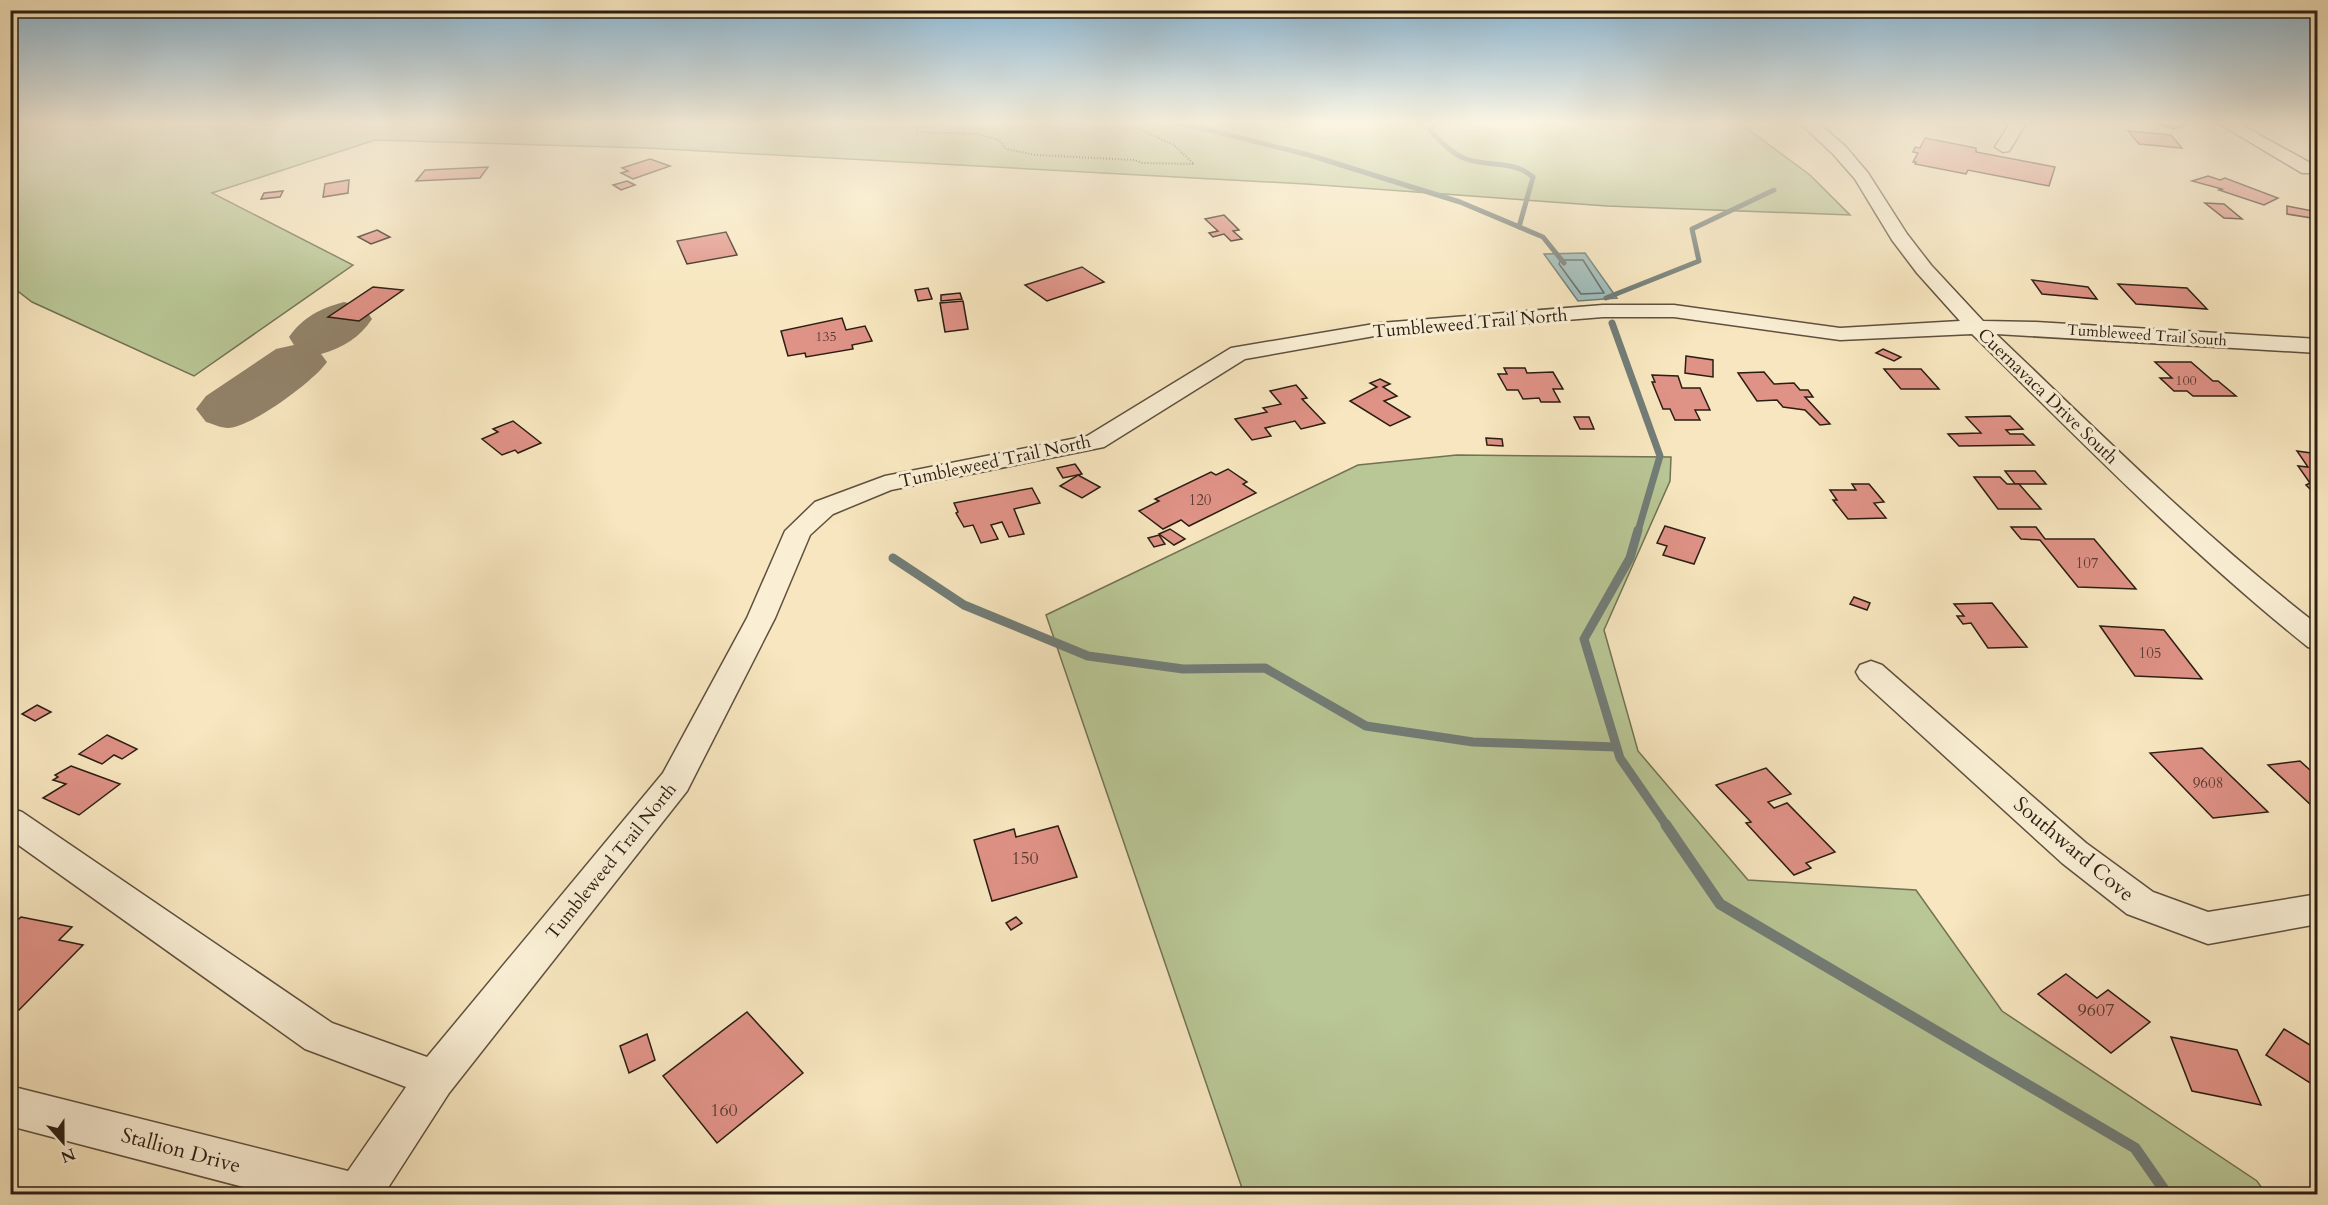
<svg xmlns="http://www.w3.org/2000/svg" width="2328" height="1205" viewBox="0 0 2328 1205" font-family="Cardo,serif">
<style>
.green{fill:#b9c695;stroke:#727254;stroke-width:1.5}
.water{fill:#a0bdbb;stroke:#727d78;stroke-width:1.5}
.lines{fill:none;stroke-linecap:round;stroke-linejoin:round}
.shore{stroke:#666e67;stroke-width:1.5}
.stream-far3{stroke:#727d78;stroke-width:5}
.stream-far2{stroke:#727d78;stroke-width:7}
.stream-far1{stroke:#727d78;stroke-width:9}
.stream{stroke:#727d78;stroke-width:11}
.taxiway{fill:#928269;fill-rule:evenodd}
.building{fill:#df9286;stroke:#2c1e13;stroke-width:1.5}
.minor-casing{stroke:#5f503e;stroke-width:3}
.path{stroke:#2c1e13;stroke-width:2;stroke-dasharray:1 2;stroke-linecap:butt}
.minor{fill:#faefd5;fill-rule:evenodd}
.labels{text-anchor:middle;stroke-width:6;stroke-linejoin:round;paint-order:stroke}
.far-number-label{font-size:14px;fill:#593b30}
.far-street-label{font-size:15px;fill:#2c1e13;stroke:#faefd5}
.number-label{font-size:15px;fill:#593b30}
.street-label{font-size:18px;fill:#2c1e13;stroke:#faefd5}
.near-number-label{font-size:18px;fill:#593b30}
.near-street-label{font-size:21px;fill:#2c1e13;stroke:#faefd5}
</style>
<rect width="100%" height="100%" fill="#f7e6bf"/>
<filter id="stains"><feTurbulence type="fractalNoise" baseFrequency=".00333" numOctaves="4"/><feColorMatrix values="0 0 0 0 .2 0 0 0 0 .09 0 0 0 0 .02 0 0 0 .5 -.17"/></filter>
<radialGradient id="worn" r=".72"><stop offset=".6" stop-color="#630" stop-opacity="0"/><stop offset="1" stop-color="#630" stop-opacity=".3"/></radialGradient>
<!-- green -->
<g class="green">
<path d="M10,123H1728L1742,125L1810,175L1850,215L1607,206L1306,184L646,148L375,140L212,193L353,265L194,376L32,302L11,286Z"/>
<path d="M1457,455L1671,457L1670,481L1604,630L1638,751L1748,880L1916,890L2002,1011L2257,1181L2266,1194H1244L1046,615L1358,465Z"/>
</g>
<!-- water -->
<path class="water" d="M1585,253L1617,298L1578,301L1544,254Z"/>
<g class="lines">
<!-- shore -->
<path class="shore" d="M1561,260H1583L1604,293L1581,294L1559,264Z"/>
<!-- stream-far3 -->
<g class="stream-far3">
<path d="M1181,123L1309,155L1460,202L1543,237L1564,263"/>
<path d="M1436,123L1430,130C1440,141 1452,154 1466,159C1490,167 1513,160 1533,177L1519,227"/>
<path d="M1606,298L1699,261L1692,229L1774,190"/>
</g>
<!-- stream-far2 -->
<path class="stream-far2" d="M1612,323L1660,456L1638,531"/>
<!-- stream-far1 -->
<g class="stream-far1">
<path d="M1638,530L1630,558L1584,639L1620,758L1667,826"/>
<path d="M893,558L964,605L1088,656L1183,669L1265,668L1366,726L1473,742L1616,747"/>
</g>
<!-- stream -->
<path class="stream" d="M1666,825L1720,904L2135,1148L2167,1194"/>
<!-- taxiway -->
<path class="taxiway" d="M344,302L364,307L372,319C360,337 343,348 321,354L327,362C314,381 252,427 228,428C221,428 213,424 206,422L196,409L206,396L276,349L294,345L289,337C303,317 321,308 344,302Z"/>
</g>
<!-- building -->
<g class="building">
<path d="M2157,123H2180L2186,125L2173,129Z"/>
<path d="M2128,131L2171,135L2182,148L2139,144Z"/>
<path d="M1925,138L1976,148V152L2055,167L2049,186L1968,170L1966,174L1915,164L1916,162H1913L1918,153L1913,152L1915,147L1920,148Z"/>
<path d="M650,159L670,166L633,179L621,173L628,171L622,168Z"/>
<path d="M488,167L480,178L416,181L425,170Z"/>
<path d="M2208,176L2220,180L2225,178L2278,198L2264,205L2219,190L2222,189L2192,181Z"/>
<path d="M349,180L348,193L323,197L325,184Z"/>
<path d="M627,181L635,185L621,190L613,185Z"/>
<path d="M283,191L280,197L261,199L264,193Z"/>
<path d="M2205,203L2224,204L2242,219L2224,218Z"/>
<path d="M2287,206L2318,212V219L2287,214Z"/>
<path d="M1224,215L1239,230L1233,231L1242,239L1231,241L1224,234L1213,237L1209,233L1218,231L1205,219Z"/>
<path d="M377,230L390,237L371,244L358,237Z"/>
<path d="M726,232L737,255L687,264L677,241Z"/>
<path d="M1082,267L1104,282L1047,301L1025,285Z"/>
<path d="M2032,280L2088,287L2097,299L2042,294Z"/>
<path d="M2118,284L2187,288L2207,309L2136,304Z"/>
<path d="M373,287L403,290L359,321L328,317Z"/>
<path d="M928,288L932,299L918,301L915,290Z"/>
<path d="M960,293L962,299L941,301V295Z"/>
<path d="M963,301L968,329L945,332L940,303Z"/>
<path d="M842,318L846,330L865,326L872,341L852,345L853,349L806,357L805,353L788,356L781,331Z"/>
<path d="M1883,349L1901,357L1894,361L1876,353Z"/>
<path d="M1686,356L1713,360V377L1685,373Z"/>
<path d="M2155,362H2191L2213,381H2218L2236,396H2193L2187,391H2174L2160,378H2172Z"/>
<path d="M1504,368H1525L1527,373L1553,372L1563,389H1553L1560,402H1541L1539,398L1523,399L1518,390H1507L1498,374H1507Z"/>
<path d="M1884,369H1921L1939,389H1901Z"/>
<path d="M1764,372L1774,384L1794,383L1800,390H1808L1813,397H1805L1830,424L1820,425L1805,410L1783,407L1777,400L1757,401L1738,373Z"/>
<path d="M1652,375L1678,376L1682,388H1700L1710,410H1695L1700,420H1675L1670,409H1663L1652,382H1655Z"/>
<path d="M1380,379L1390,384L1383,387L1397,396L1384,401L1410,417L1390,426L1350,401L1377,387L1370,383Z"/>
<path d="M1296,385L1307,398L1302,399L1325,423L1301,429L1295,421L1265,428L1271,436L1252,440L1235,419L1267,412L1263,408L1281,404L1270,391Z"/>
<path d="M2010,416L2023,429L2006,430L2010,434H2023L2034,445L1959,446L1948,434L1981,433L1966,417Z"/>
<path d="M1574,417H1589L1594,429H1580Z"/>
<path d="M513,421L541,443L518,453L515,450L502,455L482,439L498,432L493,429Z"/>
<path d="M1486,438L1502,439L1503,446L1487,445Z"/>
<path d="M2297,451L2318,454V497L2306,485L2310,483L2298,466L2308,467Z"/>
<path d="M1075,464L1082,474L1063,478L1057,468Z"/>
<path d="M1228,469L1247,482L1243,484L1256,493L1189,526L1181,520L1163,529L1139,511L1159,501L1155,499L1211,472L1216,475Z"/>
<path d="M2005,471H2035L2046,484H2015Z"/>
<path d="M1078,475L1100,487L1082,498L1060,486Z"/>
<path d="M1974,477H2000L2007,484H2019L2041,509H1998Z"/>
<path d="M1852,484H1869L1884,502L1874,503L1886,518L1848,519L1833,500H1837L1830,490H1856Z"/>
<path d="M1032,488L1040,503L1014,509L1024,534L1009,537L1002,522L991,525L998,539L981,543L973,525L964,527L956,513L958,512L954,503Z"/>
<path d="M1665,526L1705,538L1694,564L1663,555L1667,546L1657,543Z"/>
<path d="M2011,527H2036L2045,539H2094L2136,589L2078,587L2040,540L2021,539Z"/>
<path d="M1170,529L1185,539L1174,545L1159,534Z"/>
<path d="M1159,535L1165,544L1154,547L1148,538Z"/>
<path d="M1854,597L1870,603L1867,610L1850,604Z"/>
<path d="M1992,603L2027,647L1988,648L1971,623L1963,624L1957,616H1964L1954,604Z"/>
<path d="M2100,626L2164,630L2202,679L2135,676Z"/>
<path d="M37,705L51,712L35,721L22,714Z"/>
<path d="M107,735L137,749L122,759L114,755L102,764L79,754Z"/>
<path d="M2202,748L2268,812L2213,818L2150,753Z"/>
<path d="M2300,761L2310,770L2318,769V806H2312L2268,765Z"/>
<path d="M71,766L120,784L79,815L43,798L66,784L53,780L58,777L55,775Z"/>
<path d="M1766,768L1791,794L1768,802L1774,808L1787,803L1835,852L1806,863L1811,868L1794,875L1746,823L1751,822L1716,785Z"/>
<path d="M1058,826L1077,877L992,901L974,840L1014,829L1016,837Z"/>
<path d="M21,917L72,927L59,940L83,945L19,1010L10,1008V927Z"/>
<path d="M1016,917L1022,923L1011,930L1006,923Z"/>
<path d="M2066,974L2097,998L2108,990L2150,1022L2111,1053L2038,994Z"/>
<path d="M747,1012L803,1073L717,1143L663,1076Z"/>
<path d="M2284,1029L2318,1050V1088L2266,1055Z"/>
<path d="M647,1034L655,1060L629,1073L620,1046Z"/>
<path d="M2171,1037L2237,1050L2261,1105L2192,1091Z"/>
</g>
<g class="lines">
<defs>
<g id="minor">
<path d="M1800,123H1818L1845,146L1868,173L1907,234L1931,265L1983,321L2036,322L2318,339V353L1996,334C2101,434 2203,536 2318,625V650L2308,647C2188,551 2081,441 1972,334L1840,340L1674,317H1603L1380,335L1245,359L1104,447L891,490L833,514L810,535L775,618L687,791L449,1093L384,1194H270L10,1126V1086L348,1171L406,1087L305,1049L10,839V808L22,812L332,1023L427,1057L663,773L747,618L785,531L815,502L885,476L1087,436L1231,348L1380,323L1603,305H1674L1840,328L1960,321L1917,273L1892,240L1855,179L1833,154Z"/>
<path d="M2007,123H2024L2025,125L2009,151L2003,152L1995,147L2009,125Z"/>
<path d="M2218,123H2238L2314,165L2317,169L2314,173H2302Z"/>
<path d="M1871,661L1882,665L2086,843L2153,892L2208,912L2318,894V924L2208,944L2127,914L2062,863L1860,679L1856,672L1860,665Z"/>
</g>
</defs>
<!-- minor casing -->
<use href="#minor" class="minor-casing"/>
<!-- path -->
<path class="path" d="M916,123L917,132L978,134L999,140L1006,149L1036,155L1134,160L1142,163L1194,164L1174,145L1126,123"/>
<!-- minor -->
<use href="#minor" class="minor"/>
</g>
<!-- sky -->
<linearGradient id="sky" x2="0" y2="1"><stop stop-color="#8bb8d6"/><stop offset="0.42" stop-color="#fbf4e2"/><stop offset="1" stop-color="#fbf4e2" stop-opacity="0"/></linearGradient>
<rect width="2328" height="292" fill="url(#sky)"/>
<g class="labels">
<!-- far-number labels -->
<g class="far-number-label">
<text x="826" y="341">135</text>
<text x="2186" y="385">100</text>
</g>
<!-- far-street labels -->
<g class="far-street-label">
<text transform="translate(2147 335) rotate(4)" y="5">Tumbleweed Trail South</text>
</g>
<!-- number labels -->
<g class="number-label">
<text x="1200" y="505">120</text>
<text x="2087" y="568">107</text>
<text x="2150" y="658">105</text>
<text x="2208" y="788">9608</text>
</g>
<!-- street labels -->
<g class="street-label">
<text transform="translate(1470 323) rotate(-5)" y="6">Tumbleweed Trail North</text>
<text transform="translate(2048 396) rotate(44)" y="6">Cuernavaca Drive South</text>
<text transform="translate(995 461) rotate(-12)" y="6">Tumbleweed Trail North</text>
<text transform="translate(611 861) rotate(-51)" y="6">Tumbleweed Trail North</text>
</g>
<!-- near-number labels -->
<g class="near-number-label">
<text x="1025" y="864">150</text>
<text x="2096" y="1016">9607</text>
<text x="724" y="1116">160</text>
</g>
<!-- near-street labels -->
<g class="near-street-label">
<text transform="translate(2074 849) rotate(40)" y="7">Southward Cove</text>
<text transform="translate(181 1150) rotate(15)" y="7">Stallion Drive</text>
</g>
</g>
<!-- margin -->
<rect width="2328" height="1205" fill="none" stroke="#f7e6bf" stroke-width="36"/>
<rect x="12" y="12" width="2304" height="1181" fill="none" stroke="#2c1e13" stroke-width="3"/>
<rect x="18" y="18" width="2292" height="1169" fill="none" stroke="#2c1e13" stroke-width="1.5"/>
<!-- north arrow -->
<g transform="translate(63 1142) rotate(159)" stroke="#faefd5" stroke-width="4.5" paint-order="stroke">
<path d="M0-4.5L10 22L0 15L-10 22Z" fill="#2c1e13"/>
<text y="-9" font-size="16" font-weight="bold" text-anchor="middle" fill="#2c1e13">N</text>
</g>
<rect width="100%" height="100%" filter="url(#stains)"/>
<rect width="100%" height="100%" fill="url(#worn)"/>
</svg>
